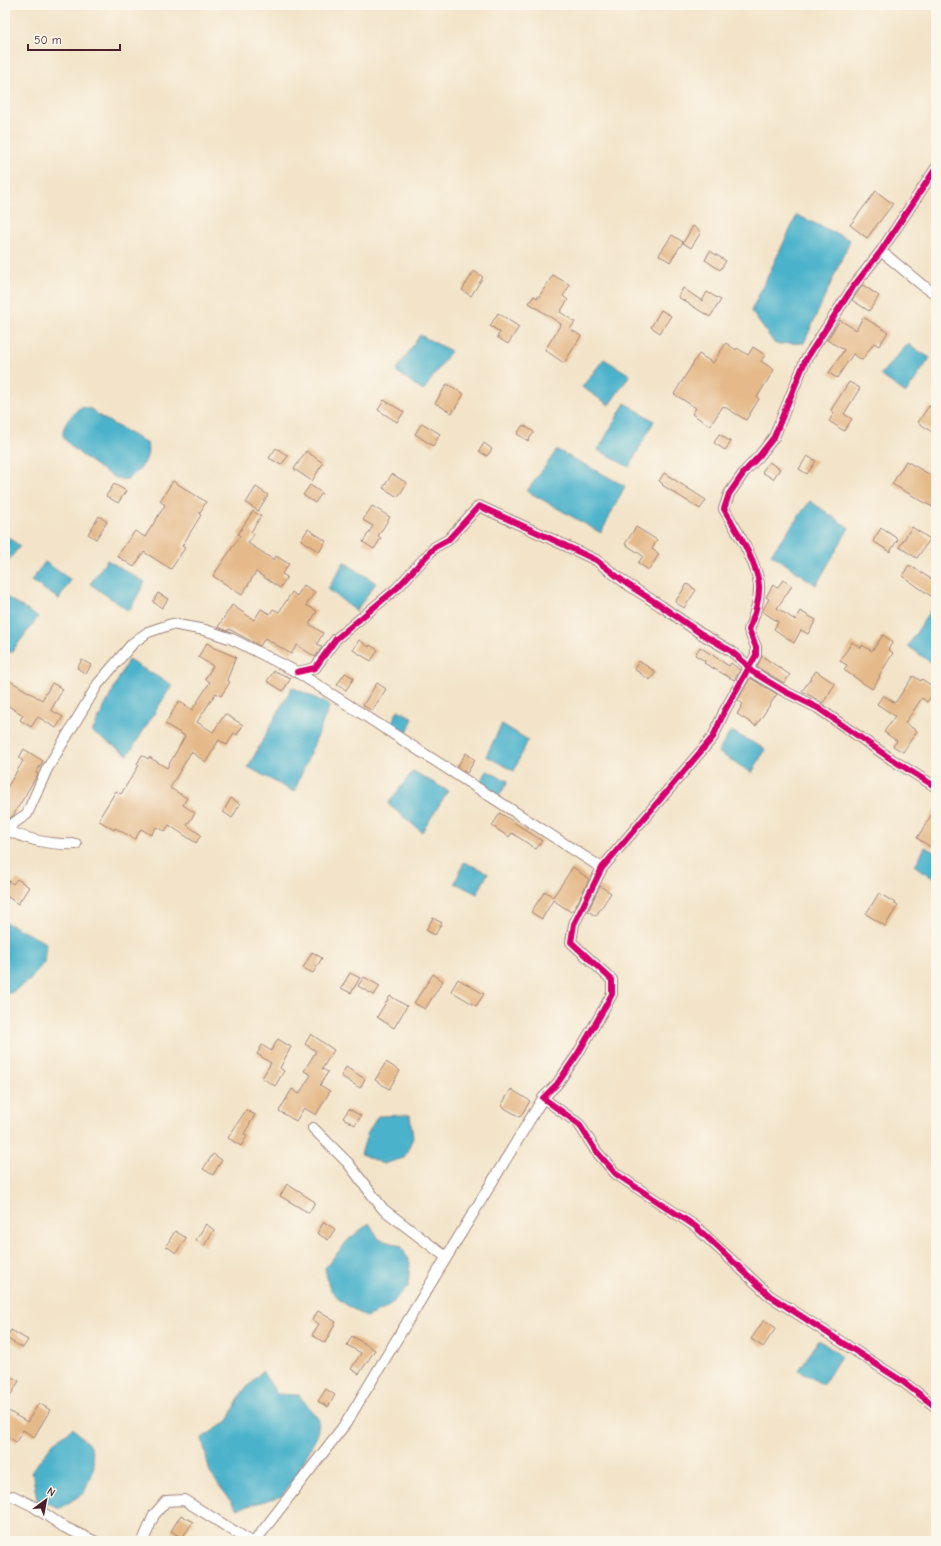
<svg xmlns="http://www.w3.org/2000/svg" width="941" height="1546" font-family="'Comic Neue',sans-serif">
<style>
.water{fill:#4cb2cb;stroke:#4b687b}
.building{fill:#e5b989}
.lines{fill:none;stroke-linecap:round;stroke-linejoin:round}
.minor-casing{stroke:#9e827a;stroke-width:12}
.minor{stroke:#fff;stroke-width:10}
.cycleway-casing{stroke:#fbf7ec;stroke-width:8}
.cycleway{stroke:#d6006c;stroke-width:6}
</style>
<rect width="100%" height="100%" fill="#fbf7ec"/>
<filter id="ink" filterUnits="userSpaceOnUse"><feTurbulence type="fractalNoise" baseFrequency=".025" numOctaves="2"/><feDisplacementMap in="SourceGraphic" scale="8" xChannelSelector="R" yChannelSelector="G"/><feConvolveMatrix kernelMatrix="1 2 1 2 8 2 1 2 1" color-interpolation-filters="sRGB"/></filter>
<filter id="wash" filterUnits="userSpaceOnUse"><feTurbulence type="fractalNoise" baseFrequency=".012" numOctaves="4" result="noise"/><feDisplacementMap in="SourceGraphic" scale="16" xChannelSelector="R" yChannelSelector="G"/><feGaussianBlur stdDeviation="0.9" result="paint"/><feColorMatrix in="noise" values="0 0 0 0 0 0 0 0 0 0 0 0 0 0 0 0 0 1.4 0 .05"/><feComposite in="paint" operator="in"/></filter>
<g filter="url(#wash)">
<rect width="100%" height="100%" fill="#f3e4c9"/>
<!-- water -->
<path class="water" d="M797,215L850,240L804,343L775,344L751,311Z
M420,335L451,351L423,391L396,371Z
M908,344L930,358L906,393L880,375Z
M604,359L630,375L609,405L582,387Z
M625,403L654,421L629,467L598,450Z
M81,407L91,409L101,417L147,443C151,462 139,470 126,480C123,479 119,479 116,478C105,473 70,448 64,438C59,429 73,412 81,407Z
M557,450L625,486L601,533L527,491Z
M810,501L849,528L816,585L771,554Z
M5,535L20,546L5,565Z
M107,560L145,582L129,611L90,584Z
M45,562L71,580L59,599L31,581Z
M344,562L376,583L356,611L328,589Z
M5,596L38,617L11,653L5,649Z
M935,603L936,604V666L908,646Z
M128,660L172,685L128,755L92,732Z
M292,687L330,705L294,792L248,767Z
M398,710L413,718L405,737L389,728Z
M502,724L528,740L514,771L486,756Z
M731,731L765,749L752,773L718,752Z
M413,771L448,791L422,832L388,804Z
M487,771L508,781L498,798L478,786Z
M925,847L936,853V880L915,866Z
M464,862L488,873L477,894L455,883Z
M5,922L46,943L44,962L30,980L11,993H5Z
M410,1115L413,1138L404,1158L383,1164L361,1154L368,1132L378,1116Z
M369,1223L379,1239L401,1246L410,1263L408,1287L387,1308L366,1317L342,1302L329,1288L325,1268L348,1240Z
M819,1340L841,1356L823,1385L799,1370Z
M262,1371L277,1394L299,1395L319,1420L317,1436L297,1474L282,1496L237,1509L210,1473L202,1438L228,1421L241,1394Z
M73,1428L91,1447L94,1466L84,1493L60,1508L37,1500L32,1471L53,1443Z"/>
<g id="blocks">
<!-- building -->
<path class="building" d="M876,191L893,204L867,238L850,225Z
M693,226L701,232L691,248L683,243Z
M672,235L683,242L670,262L659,255Z
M710,251L726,261L720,270L705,260Z
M474,271L483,277L471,296L462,290Z
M553,275L570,285L563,296L568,300L560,312L575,322L570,329L581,336L564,363L545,350L561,324L529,303L534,296L538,298Z
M863,285L879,296L869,311L852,300Z
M683,288L702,301L707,292L721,300L710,317L678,297Z
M661,310L671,316L660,333L651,327Z
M498,313L519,327L508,344L497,337L500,332L490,326Z
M863,317L888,332L879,346L874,343L862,360L853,354L837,378L829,373L844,350L827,340L840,320L856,330Z
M726,343L736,350L737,348L748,355L753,347L765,355L761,361L774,370L757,397L759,399L746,420L723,406L710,426L692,414L696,408L674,394L699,354L713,363Z
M849,382L860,388L844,414L852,419L844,431L829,421L834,413L831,410Z
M447,384L464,394L452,413L435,403Z
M384,400L404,412L397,422L378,410Z
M929,406L936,411V435L918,422Z
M422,423L440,434L433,446L415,434Z
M523,425L534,432L528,441L517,434Z
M719,434L731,442L725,450L714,443Z
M484,443L492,449L487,456L479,451Z
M276,448L288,456L281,465L269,458Z
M306,451L323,463L312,481L294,469Z
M807,456L816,461L807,474L799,469Z
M906,461L936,478V509L892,484Z
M769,462L780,469L773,479L762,472Z
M664,473L706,500L700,509L662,485L663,484L659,481Z
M392,474L407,483L398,497L383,488Z
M173,481L206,502L199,514L201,515L182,546L185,548L171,569L144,552L134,567L117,556L135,531L145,537L165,505L160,501Z
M114,484L126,491L118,503L106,496Z
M310,485L322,493L315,503L303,495Z
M256,487L268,495L258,511L246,503Z
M372,506L390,517L378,536L381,538L374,549L363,542L373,526L363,520Z
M253,511L261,516L251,532L254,534L248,543L274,560L276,556L289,564L282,574L287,577L280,588L256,572L242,595L213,576L240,536L238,534Z
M99,516L107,522L96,539L88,534Z
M636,527L657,540L652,549L659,554L649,570L638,563L643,556L625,544Z
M912,527L930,539L917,558L899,547Z
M881,528L898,539L890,552L873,541Z
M308,529L326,541L319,552L301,540Z
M909,565L936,582V588L931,596L902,576Z
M783,580L792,586L777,608L795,620L800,611L816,620L808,634L801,630L794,643L774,629L778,622L762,611L769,599L766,597L773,585L777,588Z
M687,584L696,590L684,608L675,602Z
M304,585L315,592L306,605L317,611L309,624L323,633L317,644L322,647L315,657L297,645L291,654L265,638L260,646L229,629L228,631L218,627L232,605L254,620L261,609L270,614L273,609L279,612L292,592L297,596Z
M158,593L168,599L162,608L153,602Z
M883,635L893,642L888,649L893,653L879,676L880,677L872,689L844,670L847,665L840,661L852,642L861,648L862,645L872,651Z
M359,640L369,647L370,645L378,650L371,661L353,650Z
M207,643L214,648L236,657L227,680L230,682L221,696L216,693L197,722L213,732L225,714L243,725L237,735L234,733L227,745L219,740L206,762L191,752L170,788L187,798L183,805L195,813L187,825L201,835L196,843L169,825L165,831L156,827L151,835L141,829L135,839L115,828L114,830L98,820L116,791L121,794L139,765L137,764L142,755L148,759L149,757L167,768L185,736L165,724L179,701L192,710L210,682L205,679L213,666L198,657Z
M700,647L729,666L731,663L740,670L734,680L704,663L705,661L695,655Z
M762,656L790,675L784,683L757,667Z
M82,660L91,665L86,674L77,668Z
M639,661L656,672L650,680L634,669Z
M274,671L291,678L283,691L267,681Z
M816,671L835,684L823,703L802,691Z
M345,673L354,678L346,690L337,685Z
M913,676L921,681L922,679L936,689L927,702L922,698L905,723L917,731L903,752L893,746L897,741L884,732L895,716L877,704L883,695L895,703Z
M5,678L42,700L52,683L63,689L51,710L63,717L56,728L38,717L31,727L20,720L23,715L5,704Z
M750,678L777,694L756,726L737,714L743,704L738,700Z
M377,683L386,689L372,711L363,705Z
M24,749L43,761L36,773L38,774L36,777L13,816L5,821V791L23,761L19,758Z
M466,753L475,760L467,773L457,767Z
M231,798L240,804L232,818L223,812Z
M936,807V842L932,848L917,838Z
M500,813L542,841L536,849L512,833L509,837L492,826Z
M573,867L589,879L577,904L571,912L553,900L542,919L531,912L545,891L553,897Z
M17,879L29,887L18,904L5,895V887L9,881L13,884Z
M600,886L611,893L596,916L588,911Z
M879,893L898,905L885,926L866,914Z
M433,918L442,923L435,935L426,930Z
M312,952L322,958L313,973L303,968Z
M350,973L360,978L351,993L341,988Z
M433,974L443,981L425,1009L414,1003Z
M364,977L380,986L374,995L358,986Z
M458,979L484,994L476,1006L451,991Z
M390,996L407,1006L394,1028L377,1017Z
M311,1034L334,1050L322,1069L328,1072L320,1085L330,1091L316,1115L304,1108L296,1121L279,1111L292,1089L299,1094L311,1075L304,1071L316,1051L305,1044Z
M278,1039L291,1047L280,1068L284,1071L275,1086L262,1078L271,1063L257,1054L262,1045L271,1051Z
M386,1062L400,1071L389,1089L375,1080Z
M346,1067L365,1079L360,1088L341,1076Z
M511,1089L530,1101L520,1117L501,1106Z
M349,1109L361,1116L355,1125L343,1118Z
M246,1110L255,1115L244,1134L247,1136L241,1146L228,1138Z
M213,1154L222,1160L213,1175L203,1169Z
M287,1184L315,1202L309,1213L280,1196Z
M324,1222L335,1229L328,1240L317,1233Z
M206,1224L214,1230L204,1246L196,1240Z
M175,1231L186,1238L176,1253L166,1246Z
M318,1311L336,1322L325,1343L312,1335L319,1324L312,1320Z
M764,1320L776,1328L763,1347L751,1339Z
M11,1330L28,1340L23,1348L6,1338Z
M352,1336L375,1350L359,1374L351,1369L361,1353L347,1345Z
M5,1373L19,1381L5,1405Z
M326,1389L335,1395L328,1407L318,1401Z
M39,1403L50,1410L34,1437L23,1430L16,1442L5,1435V1409L27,1422Z
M181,1515L193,1522L182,1538L171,1531Z"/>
</g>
</g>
<g filter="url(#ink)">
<use href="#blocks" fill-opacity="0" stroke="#9e827a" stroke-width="1"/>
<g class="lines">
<!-- minor casing -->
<g class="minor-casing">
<path id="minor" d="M936,168L881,251L853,287L805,361L774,437L760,455L745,471L729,494L724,509C735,528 757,562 759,585C760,600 754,616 749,630L756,647V655L724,712L713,737L602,868L574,924L571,942L612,980V994L601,1014L577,1055L557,1084L543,1098L579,1124L596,1151L616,1174L695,1226L770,1296L902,1381L936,1407
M881,251L922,285L936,294
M297,672L315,668L336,639L397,588L435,547L448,540L479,506L545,536L596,560L627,584L661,606L700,633L731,651L745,663L751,671L784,691L818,708L891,759L936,787
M5,829L27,814L47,769L98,684L133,643L148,632L172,624L205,630L232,639L297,672L602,868
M5,829C27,840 52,845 76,844
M313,1128L348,1163L383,1209L446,1257
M5,1498L13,1496L33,1506L64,1527L94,1541
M143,1541L154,1515L166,1501L184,1500L250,1541
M255,1541L346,1423L543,1098"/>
</g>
<!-- minor -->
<use href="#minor" class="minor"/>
<!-- cycleway casing -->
<g class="cycleway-casing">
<path id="cycleway" d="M936,168L881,251L853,287L805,361L774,437L760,455L745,471L729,494L724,509C735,528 757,562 759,585C760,600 754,616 749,630L756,647V655L724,712L713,737L602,868L574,924L571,942L612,980V994L601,1014L577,1055L557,1084L543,1098L579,1124L596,1151L616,1174L695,1226L770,1296L902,1381L936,1407
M297,672L315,668L336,639L397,588L435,547L448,540L479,506L545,536L596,560L627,584L661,606L700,633L731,651L745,663L751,671L784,691L818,708L891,759L936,787"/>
</g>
<!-- cycleway -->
<use href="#cycleway" class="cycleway"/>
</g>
</g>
<!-- margin -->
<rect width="941" height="1546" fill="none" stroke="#fbf7ec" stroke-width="20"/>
<!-- north arrow -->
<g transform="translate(46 1500) rotate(32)" stroke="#fbf7ec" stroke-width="3" paint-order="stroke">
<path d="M0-3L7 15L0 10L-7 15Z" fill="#4a1f2b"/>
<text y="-6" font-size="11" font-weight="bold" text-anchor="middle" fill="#4a1f2b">N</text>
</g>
<!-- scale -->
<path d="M28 44v6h92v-6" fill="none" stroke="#4a1f2b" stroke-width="2"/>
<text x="34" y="44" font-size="12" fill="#4a1f2b" stroke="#fbf7ec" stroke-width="3" paint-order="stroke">50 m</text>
</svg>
